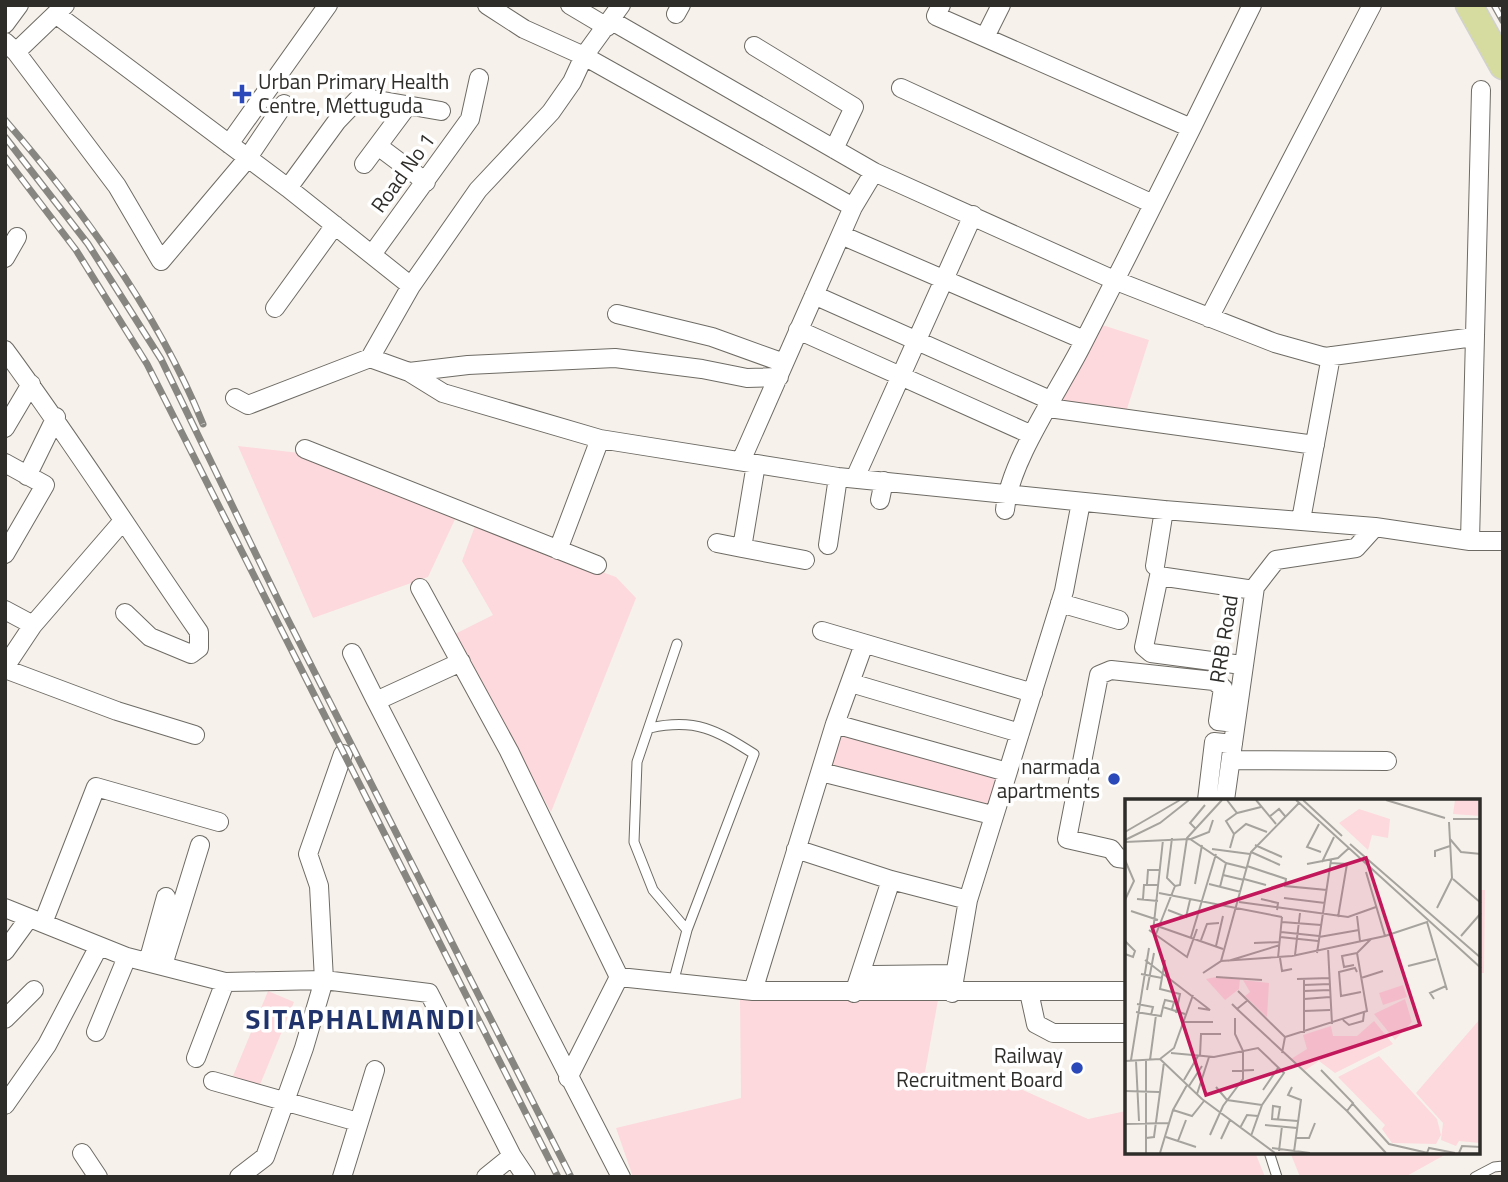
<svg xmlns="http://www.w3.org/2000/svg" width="1508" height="1182" font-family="'Titillium Web',sans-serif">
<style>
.green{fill:#fdd9dd}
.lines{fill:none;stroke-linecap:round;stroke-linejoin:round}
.service-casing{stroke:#6e6b65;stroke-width:11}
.minor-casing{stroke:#6e6b65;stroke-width:20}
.primary-casing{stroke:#d1d1d0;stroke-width:29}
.service{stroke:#fff;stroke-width:9}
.minor{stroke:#fff;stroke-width:18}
.primary{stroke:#d6dba0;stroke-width:26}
.rail-casing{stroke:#888681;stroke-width:7}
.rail{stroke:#fff;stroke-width:4.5;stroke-dasharray:13;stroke-linecap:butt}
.poi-dot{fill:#2b49b9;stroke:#fff;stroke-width:2.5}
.labels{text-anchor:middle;stroke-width:7;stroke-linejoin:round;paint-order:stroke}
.poi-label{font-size:21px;fill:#2e2d2a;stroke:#fff;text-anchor:end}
.street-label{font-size:21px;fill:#2e2d2a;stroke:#fff}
.district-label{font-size:28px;font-weight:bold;letter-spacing:2px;fill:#20336b;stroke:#fff}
.inset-road{fill:none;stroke:#a6a39e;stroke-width:2}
.view{fill:#c2185b;fill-opacity:0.15;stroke:#c2185b;stroke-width:3.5}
.inset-edge{fill:none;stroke:#2e2d2a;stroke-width:3.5}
</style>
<rect width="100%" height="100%" fill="#f6f2eb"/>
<!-- green -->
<path class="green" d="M1093,322L1149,340L1125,415L1049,408Z
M238,446L308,454L457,515L428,577L313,618Z
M475,526L616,577L636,598L551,812L455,634L493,615L462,561Z
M835,724L1007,772L992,815L821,772Z
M1478,890H1485L1484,973H1478Z
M268,991L294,1002L259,1087L233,1076Z
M740,1000H938L925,1072L1007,1083L1088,1119L1126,1111V1152H1255L1265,1177H633L616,1128L741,1098Z
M1290,1152H1450L1405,1177H1300Z"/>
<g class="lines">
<!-- service casing -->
<g class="service-casing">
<path id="service" d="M677,644L637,762L634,842L653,890L687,930
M650,728C696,718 716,730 754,754L687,930L673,983
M1269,1152L1277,1177
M1475,1177L1494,1167L1503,1166"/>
</g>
<!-- minor casing -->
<g class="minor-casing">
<path id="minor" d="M487,5L524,29L584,56L853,207
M570,5L607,27
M941,5L936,16L1191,128
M676,14L681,5
M57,15L288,188L411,286
M612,21L874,172L1114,280L1275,343L1325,357L1474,337
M5,24L19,5
M985,37L1001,5
M5,42L16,52L117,186L161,261L247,159L284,104
M754,46L854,107L834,149
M16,52L65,5
M901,88L1153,204
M229,144L328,5
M378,146L426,182
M364,164L408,105
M288,188L337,121L360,97L441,111
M841,235L1084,340
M373,253L470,119L479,78
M5,258L17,237
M814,295L1052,401
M275,308L335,225
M617,314L712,337L784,363
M1209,318L1372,5
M798,330L1032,435
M5,350C73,442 134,538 199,632V648L191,654L150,637L125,613
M370,358L409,372L443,393L600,439L838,477L1164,510L1375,527L1470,541H1503
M409,372L468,365L615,358L702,369L747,378L779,377
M235,398L248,405L370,358L411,286L478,190L551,112L572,82L584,56L621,5
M1049,408L1315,445
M5,428L31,384
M305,449L597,565
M741,461L853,207L874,172
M5,463L45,485L5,554
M756,464L742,548L805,560
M27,476L56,417
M855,478L973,215
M880,500L884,481
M1005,510C1009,462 1058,392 1081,347C1139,234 1196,120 1252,5
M1301,520L1331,356
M1470,541L1481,90
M717,543L742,548
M828,545L838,477
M558,550L600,439
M1155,566L1164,510
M420,588L509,751L619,977
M1060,603L1119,620
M5,610L33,625
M822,631L1033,693
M352,653L376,701L461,662
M1242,665L1151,653L1144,647L1159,576L1254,590
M5,667L33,625L122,522
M5,669L117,711L195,735
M851,683L1020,733
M376,701L621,1177
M835,724L1007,772
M1231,760L1387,761
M821,772L992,815
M1207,800L1214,742L1233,744
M1225,800L1255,587L1276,560L1356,548L1375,527
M796,849L891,880L968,900
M1126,859L1118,858L1111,849L1067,839L1099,675L1111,670L1214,681L1223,688L1218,721L1235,723
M5,908L127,957L225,982L324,980L429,993L512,1156L526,1177
M43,923L96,787L219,822
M5,951L29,918
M148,962L166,897
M163,965L200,845
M873,975L955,974
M753,991L835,724L864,644
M1029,992L1036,1024L1053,1033H1126
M854,993L891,880
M952,993L968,900L1064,591L1081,502
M5,1019L34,990
M96,1032L127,957
M196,1058L225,982
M568,1078L619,977L753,991H1126
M213,1081L358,1122
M5,1105L47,1045L99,946
M82,1153L98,1177
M239,1177L265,1157L304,1048L324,980L319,886L308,854L343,754
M342,1177L375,1070
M486,1177L512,1156"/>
</g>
<!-- primary casing -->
<g class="primary-casing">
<path id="primary" d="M1469,5L1503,66"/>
</g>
<!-- service -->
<use href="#service" class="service"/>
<!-- minor -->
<use href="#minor" class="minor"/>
<!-- primary -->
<use href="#primary" class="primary"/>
<!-- rail casing -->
<g class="rail-casing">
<path id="rail" d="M1494,5L1503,21
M5,120C83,210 158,313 203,424
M5,137L88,244L161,359L284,612L571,1177
M5,157L76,250L147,364L558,1177"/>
</g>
<!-- rail -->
<use href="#rail" class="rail"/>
</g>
<!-- markers -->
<g class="poi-dot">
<path d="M238.5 83.5h7v7h7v7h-7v7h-7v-7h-7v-7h7z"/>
<circle cx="1114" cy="779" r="7"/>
<circle cx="1077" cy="1068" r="7"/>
</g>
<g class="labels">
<!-- poi labels -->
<g class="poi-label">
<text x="258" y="89" text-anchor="start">Urban Primary Health<tspan x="258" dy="24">Centre, Mettuguda</tspan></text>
<text x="1100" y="774">narmada<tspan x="1100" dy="24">apartments</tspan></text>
<text x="1063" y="1063">Railway<tspan x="1063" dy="24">Recruitment Board</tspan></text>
</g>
<!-- street labels -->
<g class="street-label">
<text transform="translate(403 173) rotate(-54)" y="7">Road No 1</text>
<text transform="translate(1224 639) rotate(-81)" y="7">RRB Road</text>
</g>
<!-- district labels -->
<g class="district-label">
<text x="361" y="1029">SITAPHALMANDI</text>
</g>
</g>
<!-- overview -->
<g transform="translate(1125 799)">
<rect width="355" height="355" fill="#f6f2eb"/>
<path d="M330,1H355V17L328,15ZM234,10L265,20L263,39L247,36L243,51L214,24ZM91,178L115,180L114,190L100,201L81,180ZM118,181L144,184L142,218L120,197L125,193ZM278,186L282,198L258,206L254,194ZM280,200L287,223L270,241L249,215ZM355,220V344L334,342L331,347L316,341L318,324L291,294ZM249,222L268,245L210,274L194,262L179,272L166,260L182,250L178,236L206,227L208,237H232ZM254,257L312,320L316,336L311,345L267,344L257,330L260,326L213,278Z" fill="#fdd9dd"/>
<path class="inset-road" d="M102,1L112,14L136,8M131,1L151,25M171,1L356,169M178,1L217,37M261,1L320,19M144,18L154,10L160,17M328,20H356M194,25L182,48L196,53M70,29L65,24L80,6M0,33L55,1M109,35L101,22L112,14M66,40L84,33L88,21M325,40L336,53L356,55M0,41L35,24L64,1M0,43L65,40L101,64L121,69M225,45L356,159M130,46L157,58M105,49L109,35L121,25L142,33M87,50L125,55M126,53L155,66M310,58V52L325,47M0,61L9,82L0,101M197,63L209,38M205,64L222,65L213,118M182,65L213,59L224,49M122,67L161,80L160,87L202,91M241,73L260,137M98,76L119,81M119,80L141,86M328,80L356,104M22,85L23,71H35M70,85L77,46M84,85L116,93M50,87L55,86L62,39L97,1M95,88L101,64M34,94L157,118M159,99L200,104M12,100L33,102M18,100L19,86H34M136,100L153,104L152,111M114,103L223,118L251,108M312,109L327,79L324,23M43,111L61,118L65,101M6,112L33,121M232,117L235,142M157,123L196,126M35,128L98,150M24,131L62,158L72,130M28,133L38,41M156,133L194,137M31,135L50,87L42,79L47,39M336,137L356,114M66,138L91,55M155,138L193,142M194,138L234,131M76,141L82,125L94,124M0,142L10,152L8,158L0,155M129,144L155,143M91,147L98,117M203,149L207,225M192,154L206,61M170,156L175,114M153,159L157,118M155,159L157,172L167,170M20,161L85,211L73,209M40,161L35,190L55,195L51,214M96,162L167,157L260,137L302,123L322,191M103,162L155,146M229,166L219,168L217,157L232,154M283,167L311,160M232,173L230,169L214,173L216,197L236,193M78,174L96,162L126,53L174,4M16,175L37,179M91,178L137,181M236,179L258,172M172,180L205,179M179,180V234M179,186L205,185M22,191L29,154M113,192L160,238M179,192L205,191M179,200L205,198M309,200L305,194L321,187M12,205L28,208L26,216M107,205L112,210L123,201M38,208L40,201L49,203L47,210M112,210L222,312L261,354M179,212L205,211M11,213L36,217L38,208L60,215M218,221L224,226L238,222L239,214M58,223H88M46,254L89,258L133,249L159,274L137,306L126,337M157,254L160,238L242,212L232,154L246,140M75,257L76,235H96M35,260L49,249L68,196M6,261L24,149M25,261L31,216M0,262L35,260L77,300L150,354M11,262L14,322M21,262V354M196,271L228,304L222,312M107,272L129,271M59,281L73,257M64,287L77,267M91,288L102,301L137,306M167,288L163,296L176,301L169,353M138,291L153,269M0,292L34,293M72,295L84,258M228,305L264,345L303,354M48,311L67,317L79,302M153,320L155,308L148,307L147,320L173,322M0,325L44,324M140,326L172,329M115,329L122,316L133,317M85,336L98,307L118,280V252L110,235V219M41,338L71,348M21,339L29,338L39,263M171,339H184L190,324M96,340L105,321M53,342L61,321M147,349L185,354M154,352L157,327M35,354L48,311L62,286M302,354L304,349L330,354M334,354L337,347L356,348"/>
<path class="view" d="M241,59L295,226L81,296L27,128Z"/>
<rect width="355" height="355" class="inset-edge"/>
</g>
<!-- border -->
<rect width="1508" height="1182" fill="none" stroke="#2e2d2a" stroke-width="14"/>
</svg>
